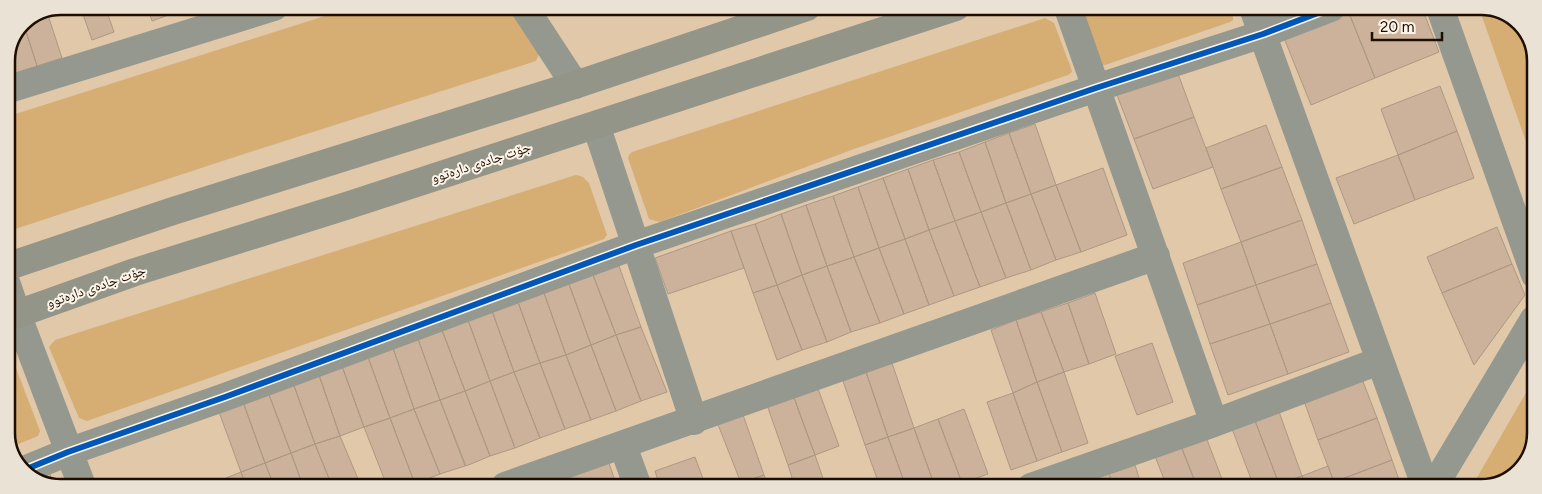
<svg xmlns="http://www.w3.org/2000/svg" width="1542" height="494" font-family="Figtree,'Noto Naskh Arabic',sans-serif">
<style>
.forest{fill:#d6ad72}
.building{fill:#ccb29a;stroke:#ad9883}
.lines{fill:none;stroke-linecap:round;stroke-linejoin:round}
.minor{stroke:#95988e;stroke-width:28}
.secondary{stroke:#949589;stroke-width:28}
.cycleway-casing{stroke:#fcf4e8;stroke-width:9}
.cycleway{stroke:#0057b8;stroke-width:6}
.labels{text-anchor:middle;stroke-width:4;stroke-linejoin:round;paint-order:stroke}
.street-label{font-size:14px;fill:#1d0e00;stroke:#fcf4e8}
.rim{fill:none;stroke:#1d0e00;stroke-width:2.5}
</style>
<rect width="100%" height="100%" fill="#e0c8a8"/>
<!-- forest -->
<path class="forest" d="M353,7H512L540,52L536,61L250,152L6,232V117Z
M1094,8H1231L1233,15V20L1230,22L1102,66L1083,15L1087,10Z
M1479,8H1495L1522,25L1536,58L1535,167Z
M1045,18L1054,23L1071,68L1072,72L1068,75L854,149L660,222L649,219L628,158L629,155L632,152Z
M576,175L583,177L589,183L607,235L604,239L87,421L79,418L49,347L55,340Z
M6,354L11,355L40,431L38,436L11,447L6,436Z
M1534,379V447L1514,476L1481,488H1471Z"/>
<!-- building -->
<path class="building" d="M80,6H105L114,32L92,40Z
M147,6H175L177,12L152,21Z
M175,6H196L177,12Z
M1362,8H1422L1439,52L1375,78L1349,13Z
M47,12L62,58L37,66L23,22Z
M1349,13L1375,78L1311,105L1284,38Z
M23,22L37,66L12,74L7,60Z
M7,60L12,74L6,75V61Z
M1177,71L1194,117L1134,139L1117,95Z
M1440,86L1457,131L1398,155L1381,109Z
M1194,117L1213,167L1153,189L1134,139Z
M1035,124L1056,185L1031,194L1009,133Z
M1266,125L1282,167L1221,189L1206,148Z
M1457,131L1474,178L1415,200L1398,155Z
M1009,133L1031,194L1006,203L985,142Z
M985,142L1006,203L981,212L959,152Z
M959,152L981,212L955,221L933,160Z
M1398,155L1415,200L1354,224L1336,178Z
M933,160L955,221L929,230L908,169Z
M1282,167L1302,220L1241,242L1221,189Z
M1103,168L1127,235L1081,252L1056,185Z
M908,169L929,230L905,239L883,178Z
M883,178L905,239L879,248L858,187Z
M1056,185L1081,252L1056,260L1031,194Z
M858,187L879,248L854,257L833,196Z
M1031,194L1056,260L1031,270L1006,203Z
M833,196L854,257L827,266L806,205Z
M1006,203L1031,270L1006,278L981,212Z
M806,205L827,266L802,275L781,214Z
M981,212L1006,278L980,287L955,221Z
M781,214L802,275L777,285L755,224Z
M1302,220L1317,264L1256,285L1241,242Z
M955,221L980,287L954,296L929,230Z
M755,224L777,285L753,293L731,231Z
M1497,227L1512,264L1442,293L1427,257Z
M929,230L954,296L929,305L905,239Z
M731,231L744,268L668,294L655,258Z
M905,239L929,305L904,314L879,248Z
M1241,242L1256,285L1197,305L1183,263Z
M879,248L904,314L880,323L854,257Z
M854,257L880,323L851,332L827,266Z
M1317,264L1331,303L1270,324L1256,285Z
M1512,264L1525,295L1474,365L1442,293Z
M619,266L641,327L616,335L593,275Z
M827,266L851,332L827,342L802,275Z
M593,275L616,335L591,345L569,284Z
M802,275L827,342L802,350L777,285Z
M569,284L591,345L566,355L544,293Z
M777,285L802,350L777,360L753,293Z
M1256,285L1270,324L1210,344L1197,305Z
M544,293L566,355L540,363L518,302Z
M1095,293L1116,354L1089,364L1068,303Z
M518,302L540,363L514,372L492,311Z
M1068,303L1089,364L1064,372L1041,312Z
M1331,303L1349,352L1288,374L1270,324Z
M492,311L514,372L490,381L468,320Z
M1041,312L1064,372L1037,382L1016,320Z
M468,320L490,381L465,391L442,330Z
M1016,320L1037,382L1013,393L991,330Z
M1270,324L1288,374L1228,395L1210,344Z
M641,327L667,392L641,401L616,335Z
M442,330L465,391L440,400L418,339Z
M616,335L641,401L616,411L591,345Z
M418,339L440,400L414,409L393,348Z
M1152,343L1173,402L1137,415L1115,356Z
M591,345L616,411L591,420L566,355Z
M393,348L414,409L390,418L368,357Z
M566,355L591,420L565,429L540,363Z
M368,357L390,418L364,427L342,366Z
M540,363L565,429L540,438L514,372Z
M892,363L914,428L888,437L866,372Z
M342,366L364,427L340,436L319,375Z
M514,372L540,438L515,448L490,381Z
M866,372L888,437L865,445L843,381Z
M1064,372L1088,443L1062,452L1037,382Z
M319,375L340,436L315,444L293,383Z
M1362,379L1377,418L1318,440L1304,401Z
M490,381L515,448L490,456L465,391Z
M1037,382L1062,452L1037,461L1013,393Z
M293,383L315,444L291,453L268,392Z
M817,386L839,446L815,455L793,395Z
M465,391L490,456L466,466L440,400Z
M268,392L291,453L265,463L243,402Z
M1013,393L1037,461L1011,470L987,402Z
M793,395L815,455L788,465L767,405Z
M440,400L465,466L440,474L414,409Z
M243,402L265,463L241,472L219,412Z
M414,409L440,474L415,484L390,418Z
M964,409L988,474L962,483L938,419Z
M1278,409L1302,476L1279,484L1254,418Z
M742,412L764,475L741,483L717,422Z
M390,418L415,484L409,486H387L364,427Z
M1254,418L1279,484L1271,487H1254L1231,426Z
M1377,418L1392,460L1334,482L1318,440Z
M938,419L962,483L952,487H935L914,428Z
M914,428L935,487H906L888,437Z
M340,436L361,486H332L315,444Z
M888,437L906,487H880L865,445Z
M1206,437L1225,487H1197L1181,446Z
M315,444L332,486H303L291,453Z
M1181,446L1197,487H1167L1155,456Z
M291,453L303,486H274L265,463Z
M815,455L826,487H795L788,465Z
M695,457L706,487H660L655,471Z
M608,460L617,487L563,486L560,476Z
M1392,460L1402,488H1336L1334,482Z
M265,463L274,486H246L241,472Z
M1135,465L1142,487H1114L1109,474Z
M1328,466L1336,488H1307L1302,476Z
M49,472L55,486H47L35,478Z
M241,472L246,486H218L216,482Z
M1109,474L1114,487H1086L1085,482Z
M764,475L769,487H742L741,483Z
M560,476L563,486H537Z
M1302,476L1307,488L1280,487L1279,484Z"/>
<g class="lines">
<!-- minor -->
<path class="minor" d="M524,7L575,85
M1068,8L1214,423
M1253,8L1426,488
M1440,8L1535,275
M6,90L274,7
M596,125L694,421
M17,314L82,486
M623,446L638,487
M24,470L68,452L225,397L636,245L1096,88L1263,34L1331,8
M505,486L1156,256
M1031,487L1214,423L1379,361
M1433,488L1534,319"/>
<!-- secondary -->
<path class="secondary" d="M6,267L173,211L575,85L807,7
M6,282L17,314
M6,318L135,272L346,206L956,7"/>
<!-- cycleway casing -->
<g class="cycleway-casing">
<path id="cycleway" d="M24,470L68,452L225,397L636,245L1096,88L1263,34L1331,8"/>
</g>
<!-- cycleway -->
<use href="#cycleway" class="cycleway"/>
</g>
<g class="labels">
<!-- street labels -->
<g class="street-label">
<text transform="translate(481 162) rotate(-18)" y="5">جۆت جادەی دارەتوو</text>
<text transform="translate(96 286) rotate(-19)" y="5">جۆت جادەی دارەتوو</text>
</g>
</g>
<!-- crop -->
<path d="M0 0H1542V494H0ZM61 15H1481A46 46 0 0 1 1527 61V433A46 46 0 0 1 1481 479H61A46 46 0 0 1 15 433V61A46 46 0 0 1 61 15Z" fill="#eae2d5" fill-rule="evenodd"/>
<path class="rim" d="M61 15H1481A46 46 0 0 1 1527 61V433A46 46 0 0 1 1481 479H61A46 46 0 0 1 15 433V61A46 46 0 0 1 61 15Z"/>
<!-- scale -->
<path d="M1372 32v8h70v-8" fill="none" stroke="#1d0e00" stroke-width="2.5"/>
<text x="1380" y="32" font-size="15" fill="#1d0e00" stroke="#fcf4e8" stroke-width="4" paint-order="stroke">20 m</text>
</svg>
